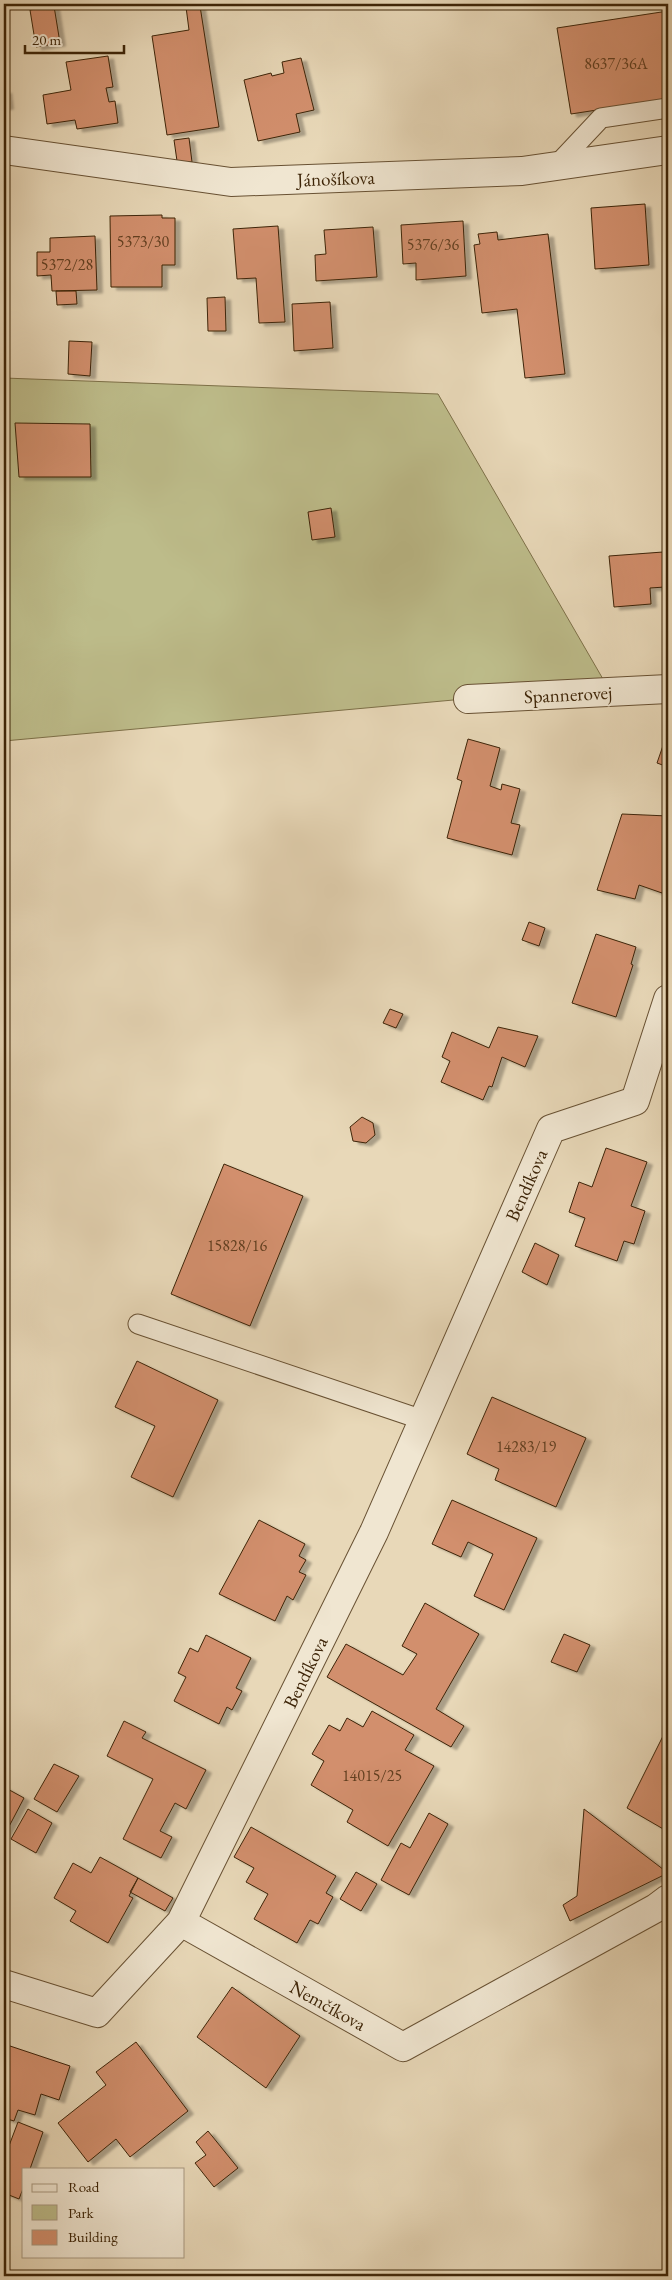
<svg xmlns="http://www.w3.org/2000/svg" width="672" height="2280" font-family="'EB Garamond',serif">
<style>
.green{fill:#bdbc8a;stroke:#7d7048}
.building{fill:#d28f6d;stroke:#3d2407;filter:url(#shadow)}
.lines{fill:none;stroke-linecap:round;stroke-linejoin:round}
.service-casing{stroke:#685133;stroke-width:21}
.minor-casing{stroke:#685133;stroke-width:30}
.service{stroke:#f0e6d1;stroke-width:19}
.minor{stroke:#f0e6d1;stroke-width:28}
.labels{text-anchor:middle;stroke-width:4;stroke-linejoin:round;paint-order:stroke}
.number-label{font-size:16px;fill:#623f20}
.street-label{font-size:19px;fill:#3d2407;stroke:#f0e6d1}
</style>
<defs>
<filter id="shadow"><feDropShadow dx="5.5" dy="3" stdDeviation="1" flood-color="#0004"/></filter>
</defs>
<rect width="100%" height="100%" fill="#e8d8b8"/>
<filter id="stains"><feTurbulence type="fractalNoise" baseFrequency=".004" numOctaves="4"/><feColorMatrix values="0 0 0 0 .2 0 0 0 0 .09 0 0 0 0 .02 0 0 0 .5 -.17"/></filter>
<radialGradient id="worn" r=".72"><stop offset=".6" stop-color="#630" stop-opacity="0"/><stop offset="1" stop-color="#630" stop-opacity=".3"/></radialGradient>
<!-- green -->
<path class="green" d="M4,378L438,394L607,686L4,741Z"/>
<!-- building -->
<path class="building" d="M54,6L60,43L36,47L30,10Z
M200,6L219,127L167,135L152,36L189,30L186,7Z
M668,11V99L571,114L557,28Z
M108,56L113,87L106,88L109,102L115,101L118,123L77,129L75,120L47,124L43,95L71,90L66,62Z
M301,58L314,110L296,114L300,132L258,141L244,80L271,73L272,76L284,73L282,62Z
M6,90L8,106L4,107V91Z
M189,138L192,162L177,161L174,140Z
M645,204L649,265L595,269L591,208Z
M162,215V218H175V265H162V287H111L110,216Z
M463,221L466,276L416,280V263L403,264L401,225Z
M278,226L285,322L259,323L256,278L237,279L233,229Z
M373,227L377,277L316,281L315,255L326,254L324,230Z
M497,232L498,240L548,234L565,374L525,378L517,309L482,313L474,245L480,244L478,234Z
M95,236L97,290L52,291L51,275L37,276V252H50V238Z
M56,291H76L77,304L57,305Z
M225,297L226,331H208L207,298Z
M330,302L333,348L294,351L292,304Z
M69,341L92,342L90,376L68,374Z
M15,423L90,424L91,477H19Z
M331,508L335,537L312,540L308,512Z
M663,552L665,587L650,588L651,604L614,607L609,556Z
M668,731V767L657,763Z
M468,739L500,748L490,786L501,790L502,784L520,789L511,823L520,825L512,855L447,838L462,781L457,779Z
M622,814L668,816V874L662,893L639,885L635,899L597,890Z
M529,922L545,928L539,946L522,940Z
M596,934L636,947L631,964L633,965L616,1017L572,1003Z
M390,1009L403,1014L396,1028L383,1023Z
M498,1027L538,1036L525,1067L502,1057L492,1087L489,1086L483,1100L441,1082L450,1061L442,1057L452,1032L489,1048Z
M362,1117L373,1123L375,1135L366,1143L353,1141L350,1127Z
M606,1148L647,1162L631,1206L645,1211L634,1244L624,1241L617,1261L575,1246L585,1218L569,1212L579,1182L592,1187Z
M224,1164L303,1196L250,1326L171,1294Z
M535,1243L559,1255L547,1285L522,1272Z
M137,1361L218,1400L173,1497L131,1477L155,1426L115,1407Z
M492,1397L586,1438L556,1507L495,1480L499,1469L467,1454Z
M452,1500L537,1538L504,1610L474,1596L493,1554L468,1542L461,1557L432,1544Z
M259,1520L305,1544L299,1556L306,1560L299,1572L306,1575L293,1600L287,1596L275,1621L219,1594Z
M425,1603L479,1634L436,1709L464,1726L451,1747L327,1677L346,1644L403,1675L417,1654L402,1646Z
M564,1634L590,1645L577,1672L551,1662Z
M206,1635L251,1658L236,1688L242,1691L232,1710L227,1707L219,1724L174,1701L186,1677L178,1673L190,1648L198,1652Z
M372,1711L414,1735L405,1750L434,1766L388,1846L347,1822L353,1810L311,1785L324,1761L312,1754L329,1725L340,1731L347,1718L363,1727Z
M124,1721L146,1732L142,1738L206,1770L186,1809L175,1803L160,1831L172,1837L161,1858L123,1839L153,1779L107,1756Z
M663,1736L668,1739V1825L665,1830L627,1808Z
M54,1764L79,1776L57,1812L34,1799Z
M4,1787L24,1798L4,1836Z
M28,1809L52,1823L36,1853L11,1839Z
M584,1809L668,1873L570,1921L563,1905L577,1896Z
M429,1813L448,1824L409,1895L381,1880L401,1843L410,1848Z
M251,1827L336,1876L326,1893L333,1897L318,1924L310,1920L297,1943L254,1919L268,1894L246,1882L254,1868L234,1857Z
M100,1857L138,1878L129,1896L133,1898L108,1943L70,1921L76,1911L54,1898L73,1863L91,1873Z
M356,1872L377,1884L361,1911L340,1899Z
M138,1878L173,1898L165,1911L130,1892Z
M232,1987L300,2036L266,2088L197,2037Z
M136,2042L188,2111L130,2157L116,2139L88,2162L58,2123L106,2085L96,2072Z
M4,2044L70,2066L59,2100L41,2094L35,2115L18,2110L14,2121L4,2118Z
M18,2122L43,2132L30,2169H24V2186L19,2199L4,2193V2159Z
M208,2131L238,2168L214,2187L195,2163L206,2155L196,2142Z"/>
<g class="lines">
<!-- service casing -->
<g class="service-casing">
<path id="service" d="M555,167L601,118L668,108
M138,1324L423,1420"/>
</g>
<!-- minor casing -->
<g class="minor-casing">
<path id="minor" d="M4,150L231,182L522,171L668,150
M468,699L668,689
M181,1922L374,1532L551,1129L635,1101L668,999
M4,1984L97,2013L181,1922L403,2047L656,1908L668,1899"/>
</g>
<!-- service -->
<use href="#service" class="service"/>
<!-- minor -->
<use href="#minor" class="minor"/>
</g>
<g class="labels">
<!-- number labels -->
<g class="number-label">
<text x="616" y="69">8637/36A</text>
<text x="143" y="247">5373/30</text>
<text x="433" y="250">5376/36</text>
<text x="67" y="270">5372/28</text>
<text x="237" y="1251">15828/16</text>
<text x="526" y="1452">14283/19</text>
<text x="372" y="1781">14015/25</text>
</g>
<!-- street labels -->
<g class="street-label">
<text transform="translate(336 178) rotate(-2)" y="7">Jánošíkova</text>
<text transform="translate(568 694) rotate(-3)" y="7">Spannerovej</text>
<text transform="translate(526 1185) rotate(-66)" y="7">Bendíkova</text>
<text transform="translate(305 1672) rotate(-64)" y="7">Bendíkova</text>
<text transform="translate(328 2005) rotate(29)" y="7">Nemčíkova</text>
</g>
</g>
<!-- margin -->
<rect width="672" height="2280" fill="none" stroke="#e8d8b8" stroke-width="20"/>
<rect x="5" y="5" width="662" height="2270" fill="none" stroke="#3d2407" stroke-width="2.5"/>
<rect x="10" y="10" width="652" height="2260" fill="none" stroke="#3d2407"/>
<!-- legend -->
<rect x="22" y="2168" width="162" height="90" fill="#f0e6d1" stroke="#a89880"/>
<rect x="32" y="2184" width="25" height="8" fill="#f0e6d1" stroke="#a89880"/>
<text x="68" y="2192" font-size="15" fill="#3d2407">Road</text>
<rect x="32" y="2205" width="25" height="15" fill="#bdbc8a" stroke="#a89880"/>
<text x="68" y="2218" font-size="15" fill="#3d2407">Park</text>
<rect x="32" y="2230" width="25" height="15" fill="#d28f6d" stroke="#a89880"/>
<text x="68" y="2242" font-size="15" fill="#3d2407">Building</text>
<!-- scale -->
<path d="M25 45v8h99v-8" fill="none" stroke="#3d2407" stroke-width="2.5"/>
<text x="32" y="45" font-size="15" fill="#3d2407" stroke="#f0e6d1" stroke-width="4" paint-order="stroke">20 m</text>
<rect width="100%" height="100%" filter="url(#stains)"/>
<rect width="100%" height="100%" fill="url(#worn)"/>
</svg>
